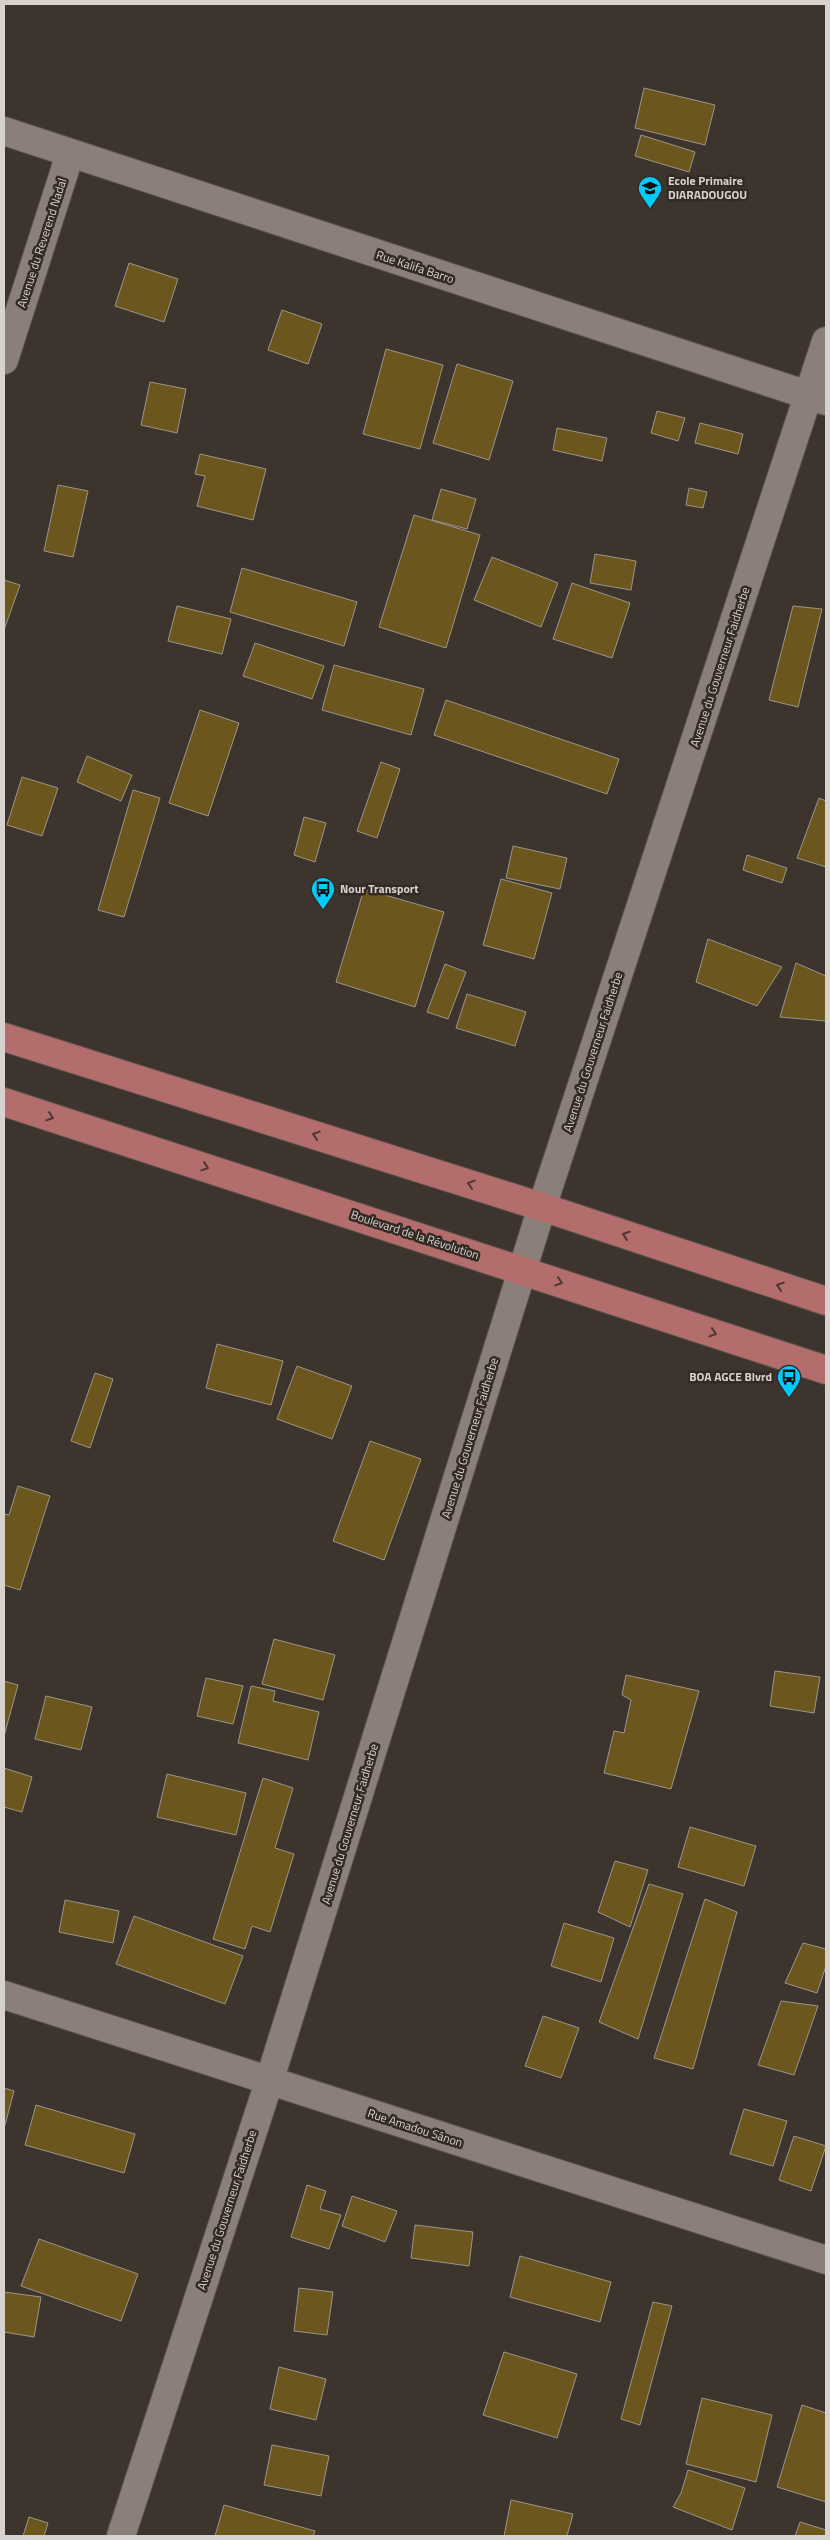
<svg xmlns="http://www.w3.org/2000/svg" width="830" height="2540" font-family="'Titillium Web',sans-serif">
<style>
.building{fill:#6b561e;stroke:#9b968a}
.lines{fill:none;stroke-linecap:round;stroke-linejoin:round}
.minor-casing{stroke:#5a524d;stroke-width:30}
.major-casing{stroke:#5a524d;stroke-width:30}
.minor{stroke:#8b8079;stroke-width:28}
.major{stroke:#b26d6c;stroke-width:28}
.oneway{stroke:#4c3732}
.labels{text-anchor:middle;stroke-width:5;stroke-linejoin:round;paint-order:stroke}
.poi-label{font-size:12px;font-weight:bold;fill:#d8d2ce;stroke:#332a24;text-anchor:start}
.street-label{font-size:12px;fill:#d8d2ce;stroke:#332a24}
</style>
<rect width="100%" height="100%" fill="#3e342e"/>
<!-- building -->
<path class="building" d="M644,88L715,105L705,145L635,128Z
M641,135L695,152L689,172L635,156Z
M129,263L178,279L164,322L115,306Z
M282,310L322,324L308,364L268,350Z
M386,349L443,365L420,449L363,434Z
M457,364L513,381L489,460L433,443Z
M150,382L186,389L177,433L141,425Z
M657,411L685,418L678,441L651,433Z
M700,423L743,434L738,454L695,443Z
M557,428L607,438L602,461L553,450Z
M200,454L266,469L253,520L197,506L205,476L195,474Z
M58,485L88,491L73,557L44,551Z
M689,488L707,492L703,508L686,505Z
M441,489L476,499L467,529L432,520Z
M414,515L480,535L446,648L379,627Z
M595,554L636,561L631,590L590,583Z
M492,557L558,583L541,627L474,600Z
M242,568L357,602L344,646L230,612Z
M4,580L20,585L4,630Z
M572,583L630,603L612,658L553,639Z
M177,606L231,619L222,654L168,641Z
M793,606L822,609L798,707L769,700Z
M255,643L324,666L312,699L243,676Z
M334,665L424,689L411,735L322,710Z
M446,700L619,759L607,794L434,735Z
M200,710L239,723L208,816L169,803Z
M87,756L132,775L121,801L77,782Z
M381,762L400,769L377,838L357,831Z
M22,777L58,788L42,836L7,825Z
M133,790L160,798L124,917L98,910Z
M819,798L826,801V867L797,858Z
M304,817L326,823L315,862L294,855Z
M513,846L567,858L560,889L506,878Z
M747,855L787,868L782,883L743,870Z
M501,879L552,893L534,959L483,945Z
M364,889L444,912L415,1007L336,982Z
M708,939L782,967L757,1006L696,982Z
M796,963L826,976V1021L780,1017Z
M445,964L466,972L448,1019L427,1012Z
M467,994L526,1012L515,1046L456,1028Z
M217,1344L283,1361L271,1405L206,1388Z
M297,1366L352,1386L332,1439L277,1419Z
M95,1373L113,1379L90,1448L71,1441Z
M370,1441L421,1459L384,1560L333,1541Z
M18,1486L50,1496L20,1590L4,1585V1514L9,1515Z
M274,1639L335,1655L323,1700L262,1684Z
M775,1671L820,1677L814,1713L770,1706Z
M626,1675L699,1691L671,1789L604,1773L614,1731L624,1733L631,1700L622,1695Z
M206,1678L243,1686L233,1724L197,1716Z
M4,1681L18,1685L4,1736Z
M251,1686L275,1691L273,1701L319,1712L308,1760L238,1743Z
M46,1696L92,1707L81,1750L35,1739Z
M4,1768L32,1777L22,1812L4,1807Z
M167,1774L246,1793L236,1835L157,1817Z
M263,1778L293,1788L275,1848L294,1854L270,1932L252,1926L245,1949L213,1939Z
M690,1827L756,1846L744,1886L678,1867Z
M615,1861L648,1870L630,1927L598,1912Z
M649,1884L683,1894L638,2039L599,2022Z
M705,1899L737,1912L693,2069L654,2058Z
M65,1900L119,1911L113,1943L59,1932Z
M134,1916L243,1956L225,2004L116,1964Z
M564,1923L614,1938L601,1982L551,1966Z
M803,1943L826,1949V1966L817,1993L785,1983Z
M781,2001L818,2006L794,2075L758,2065Z
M543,2016L579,2028L561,2078L525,2066Z
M4,2088L14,2091L5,2125H4Z
M36,2105L135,2134L124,2173L25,2145Z
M744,2109L787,2121L773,2166L730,2154Z
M794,2136L826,2146L811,2191L779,2180Z
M307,2185L326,2191L320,2209L341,2215L329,2249L291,2237Z
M352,2196L397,2211L385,2242L342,2226Z
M415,2225L473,2232L469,2266L411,2258Z
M39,2239L138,2274L121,2321L21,2286Z
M520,2256L611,2282L600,2322L510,2297Z
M299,2288L333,2292L327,2335L294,2331Z
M4,2292L41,2297L34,2337L4,2332Z
M653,2302L672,2306L640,2425L621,2419Z
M504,2352L577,2374L557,2438L483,2415Z
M279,2367L326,2379L316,2420L270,2409Z
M702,2398L772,2415L756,2482L686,2464Z
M802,2405L826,2413V2502L777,2487Z
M272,2445L329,2456L321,2496L264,2485Z
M688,2470L745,2488L732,2530L673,2507L681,2493Z
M511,2500L573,2514L567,2536H504Z
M224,2505L315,2531L313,2536H215Z
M29,2517L48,2523L44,2536H23Z
M800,2522L826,2530V2536H795Z"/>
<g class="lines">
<!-- minor casing -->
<g class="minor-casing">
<path id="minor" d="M4,131L826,401
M4,360L70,154
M4,1995L826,2260
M121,2536L269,2082L542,1207L826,341"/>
</g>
<!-- major casing -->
<g class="major-casing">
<path id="major" d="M4,1037L542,1207L826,1301
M4,1102L826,1370"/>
</g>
<!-- minor -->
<use href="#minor" class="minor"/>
<!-- major -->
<use href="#major" class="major"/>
</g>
<!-- one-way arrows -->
<defs><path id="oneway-chevron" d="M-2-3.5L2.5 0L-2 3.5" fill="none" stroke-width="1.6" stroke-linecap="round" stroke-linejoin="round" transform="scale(1.25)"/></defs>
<g class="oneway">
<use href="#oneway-chevron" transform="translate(50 1117) rotate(18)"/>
<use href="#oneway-chevron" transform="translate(316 1135) rotate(-162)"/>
<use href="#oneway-chevron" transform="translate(205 1167) rotate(18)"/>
<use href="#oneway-chevron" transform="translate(471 1184) rotate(-162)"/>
<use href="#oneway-chevron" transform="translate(626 1235) rotate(-161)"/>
<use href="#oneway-chevron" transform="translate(559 1282) rotate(18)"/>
<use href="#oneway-chevron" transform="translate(780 1286) rotate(-162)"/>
<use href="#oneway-chevron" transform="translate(713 1333) rotate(18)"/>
</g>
<!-- icons -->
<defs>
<g id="school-pin" transform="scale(1.25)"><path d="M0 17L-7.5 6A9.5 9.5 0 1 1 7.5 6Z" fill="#00cbf9" stroke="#332a24"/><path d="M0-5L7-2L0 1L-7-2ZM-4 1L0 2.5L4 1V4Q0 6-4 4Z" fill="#111"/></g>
<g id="bus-pin" transform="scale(1.25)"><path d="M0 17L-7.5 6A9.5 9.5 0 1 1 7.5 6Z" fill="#00cbf9" stroke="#332a24"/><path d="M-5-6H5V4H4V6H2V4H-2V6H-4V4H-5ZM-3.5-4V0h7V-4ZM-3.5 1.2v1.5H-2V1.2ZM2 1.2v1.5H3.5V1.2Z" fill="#111"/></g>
</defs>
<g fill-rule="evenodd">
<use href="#school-pin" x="650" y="188"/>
<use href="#bus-pin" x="323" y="889"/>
<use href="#bus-pin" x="789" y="1377"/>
</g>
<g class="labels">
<!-- poi labels -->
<g class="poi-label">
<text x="668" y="185">Ecole Primaire<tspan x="668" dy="14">DIARADOUGOU</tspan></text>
<text x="340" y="893">Nour Transport</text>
<text x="772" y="1381" text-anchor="end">BOA AGCE Blvrd</text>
</g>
<!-- street labels -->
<g class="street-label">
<text transform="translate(42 243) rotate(-72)" y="4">Avenue du Reverend Nadal</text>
<text transform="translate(415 267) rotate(18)" y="4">Rue Kalifa Barro</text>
<text transform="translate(720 667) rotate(-72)" y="4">Avenue du Gouverneur Faidherbe</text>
<text transform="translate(593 1052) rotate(-72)" y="4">Avenue du Gouverneur Faidherbe</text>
<text transform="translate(415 1235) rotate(18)" y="4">Boulevard de la Révolution</text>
<text transform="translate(470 1438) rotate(-73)" y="4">Avenue du Gouverneur Faidherbe</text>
<text transform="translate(350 1824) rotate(-73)" y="4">Avenue du Gouverneur Faidherbe</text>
<text transform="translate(415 2128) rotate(18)" y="4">Rue Amadou Sânon</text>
<text transform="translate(227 2210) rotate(-72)" y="4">Avenue du Gouverneur Faidherbe</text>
</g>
</g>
<!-- border -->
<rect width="830" height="2540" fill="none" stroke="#d8d2ce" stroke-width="10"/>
</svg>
